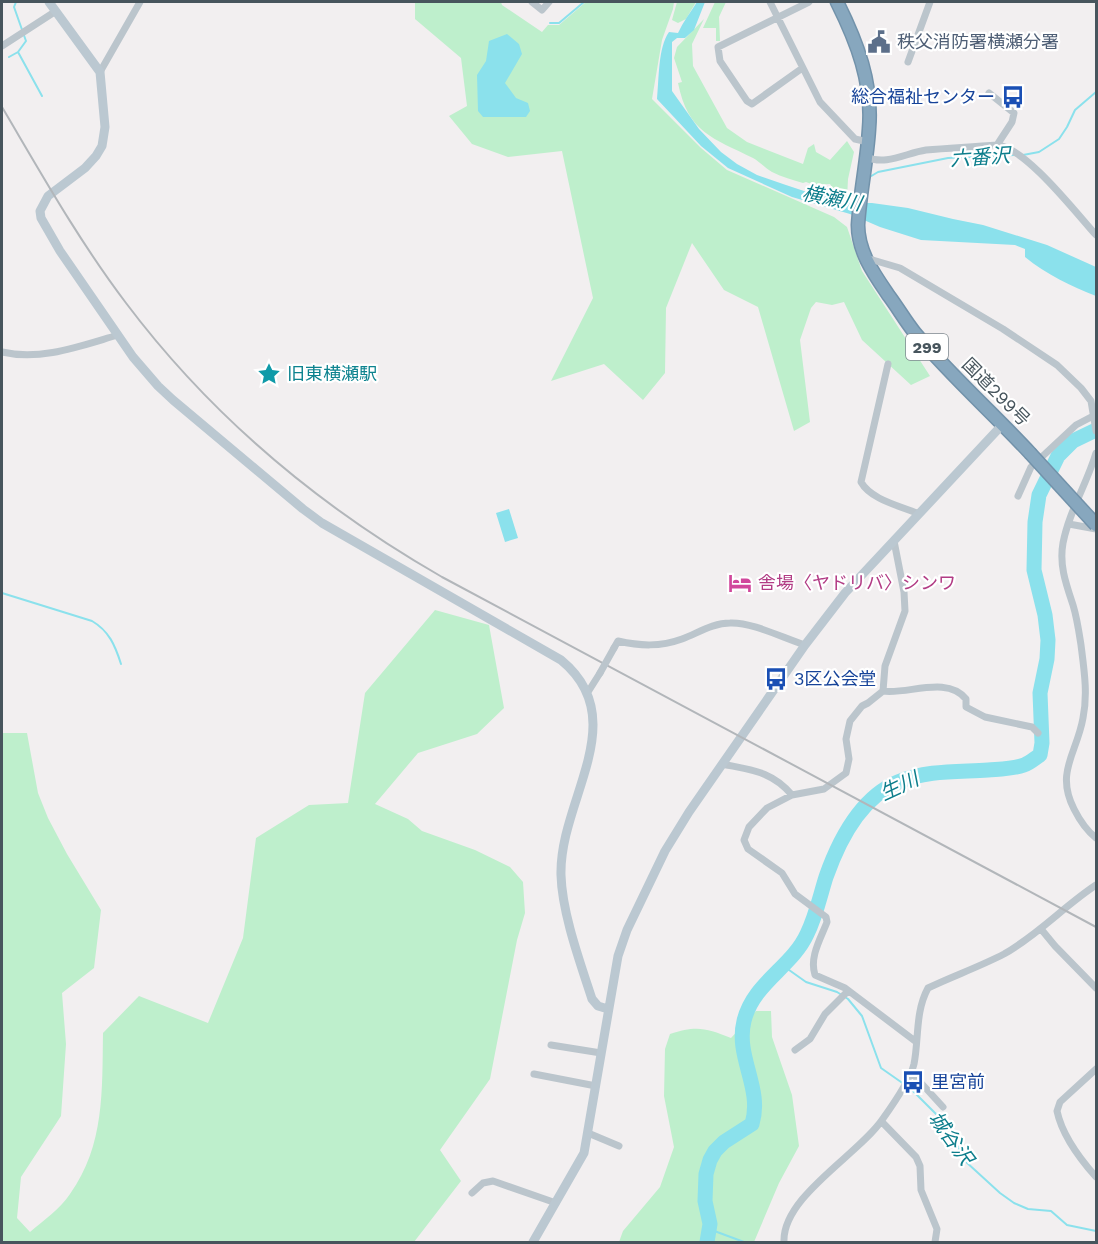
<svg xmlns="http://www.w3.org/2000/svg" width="1098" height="1244" font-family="'Work Sans','Noto Sans JP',sans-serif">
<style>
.green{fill:#beefcc}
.water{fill:#8be1ec}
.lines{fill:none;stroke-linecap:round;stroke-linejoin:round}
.stream{stroke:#8be1ec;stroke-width:2}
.river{stroke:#8be1ec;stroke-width:15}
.highway-casing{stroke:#7292aa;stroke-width:15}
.street{stroke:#bbc5cc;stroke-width:7}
.secondary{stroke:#bbc8d1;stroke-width:9}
.highway{stroke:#87a7be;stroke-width:12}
.rail{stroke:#b2b6ba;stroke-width:2}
.highway-bridge-casing{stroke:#7292aa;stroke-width:15;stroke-linecap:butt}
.street-bridge{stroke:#bbc5cc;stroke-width:7}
.highway-bridge{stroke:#87a7be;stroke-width:12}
.labels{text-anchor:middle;stroke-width:4.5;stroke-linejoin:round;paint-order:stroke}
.shield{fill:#fff;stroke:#7e888e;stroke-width:1.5}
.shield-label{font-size:16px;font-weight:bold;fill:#47555d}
.service-label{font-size:18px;fill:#4e5e75;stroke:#fff;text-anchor:start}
.transit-label{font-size:18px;fill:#164399;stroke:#fff;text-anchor:start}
.culture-label{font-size:18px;fill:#0d838f;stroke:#fff;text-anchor:start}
.street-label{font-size:18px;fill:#47555d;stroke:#fff}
.hotel-label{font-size:18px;fill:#b23c85;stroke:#fff;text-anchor:start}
.water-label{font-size:20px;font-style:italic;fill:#0d7e8c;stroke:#fff}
</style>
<rect width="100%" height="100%" fill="#f2eff0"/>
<!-- green -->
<path class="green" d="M415,2H501L502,5L542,32L548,25H559L586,2H674L673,9L662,40L652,99L701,148L727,170L834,217L847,227L862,271L930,376L911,385L862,340L844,302L832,305L816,302L811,308L800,340L810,422L794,431L758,307L724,290L692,243L666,308L665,373L643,400L604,364L551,381L593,298L562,151L508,157L472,144L449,116L467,106L461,58L415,19Z
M677,2H696L686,19L678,23L672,20Z
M715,2H726L719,17L720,41H716V28H703Z
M704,19L692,44L693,66L727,128L747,142L803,164L808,148L814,144L816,152L830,160L847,141L854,152L848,179L847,199L837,195L830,184L814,185L806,182L803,183C793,180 782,177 772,172C765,168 760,162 753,158C713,138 688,133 678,83L682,82L674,58L677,47Z
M435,610L489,625L504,708L477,734L418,753L375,804L408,819L422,831L475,850L510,867L523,882L525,913L517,940L490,1079L440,1150L461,1181L414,1242H2V733H27L38,793L48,818L67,854L101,910L94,968L62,993L66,1044L61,1116L21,1177L17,1218L30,1232C43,1221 60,1209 70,1194C105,1145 102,1090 103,1033L139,996L208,1023L243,938L256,838L309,805L348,803L365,693Z
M756,1011H771L772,1037L792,1095L799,1146L779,1183L754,1242H619L623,1231L660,1187L674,1147L664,1096L665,1049L670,1034C696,1025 707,1028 731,1038Z"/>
<!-- water -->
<path class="water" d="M697,2H705L694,30L685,38H677L672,42V91L699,129L721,152L737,164L757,175L783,184L810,193L832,196L851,203H872L908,208L953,219L983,225L1047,245L1096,267V296C1071,286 1047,275 1025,257V249L1015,245L921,240L880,227L850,214L792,197L728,168L701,146L657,99C659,80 658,47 669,32L678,33C683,22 690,13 697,2Z
M507,34L519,44L522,54L505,83L516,98L528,103L530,111L526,117H483L478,111L477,75L486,61L489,41Z
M509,509L518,538L505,542L496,513Z"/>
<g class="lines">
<!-- stream -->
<path class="stream" d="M16,2L14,7L26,41L18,52L42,96
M550,23H559L584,2
M9,57L18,52
M1023,155L1039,152L1059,139L1067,127L1075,110L1096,92
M868,178L878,172L948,158L1014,155
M2,593L92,621C109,631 115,645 121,664
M782,965L806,982L837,992L848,999L862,1016L881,1068L911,1089L948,1126L965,1161L1000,1193L1014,1203L1028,1209L1051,1211L1067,1225L1096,1231
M709,1229L744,1242"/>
<!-- river -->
<path class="river" d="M707,1242L710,1224L705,1201L706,1174L710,1160L715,1151L724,1142L752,1124C763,1088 735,1057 744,1021C753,983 792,967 807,934C816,916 820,896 826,877C839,840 860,798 898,782C927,770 958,772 988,770C1000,769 1013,769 1024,765C1030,763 1035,758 1040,755L1042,743L1040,693L1047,659L1048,640L1045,615L1034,570L1035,522L1039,495L1058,456L1073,441L1096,430"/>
<!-- highway casing -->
<g class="highway-casing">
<path id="highway" d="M837,2C857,42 873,83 869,129C867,161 860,193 858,225C858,252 874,274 889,296C898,308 906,322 915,333C951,376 993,413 1030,453"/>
</g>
<!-- street -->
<path class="street" d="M532,2L542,10L549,2
M770,2L820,102L855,139L868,142
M2,46L56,11
M908,62L930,2
M801,69L752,104L747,101L720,61L718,47L809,2
M100,72L140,2
M989,93L1014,113L1012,122L997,145
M866,157C886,166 906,153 926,150C950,148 973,147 997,145C1025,147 1076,213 1096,235
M866,258L900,268L1003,329L1057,365L1081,388L1091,401L1096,431
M2,352C41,361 80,346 118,335
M888,364L861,482C871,500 901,506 919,514
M1096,453C1087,484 1069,511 1063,543C1059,565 1066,584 1073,605C1077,618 1079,632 1081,645C1084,669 1088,694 1083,718C1077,753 1055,772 1074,809C1080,821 1086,830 1096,838
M1018,496L1031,467L1076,425L1095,415
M1069,524L1096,529
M894,541L904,592L905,611L885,666L883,691L868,703L862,706L850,721L846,739L849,759L846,773L824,789L792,795L767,808L749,827L744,840L748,849L782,873L795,894L826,917L827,922C821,938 809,957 815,975L845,988L915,1041
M614,648L618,641C640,646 660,647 682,639C698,633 713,623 730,623C752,622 783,638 805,645
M883,691C907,695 947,675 966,699V707L985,717L1032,727L1038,733
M588,692L600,673
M722,764C751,770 772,771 792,795
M1041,929L1055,946L1096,988
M551,1045L601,1053
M795,1050L810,1039L825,1014L848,991
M1096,1069L1060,1102L1057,1111C1062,1135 1080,1159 1096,1177
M911,1072L943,1107
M534,1074L596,1086
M882,1122L916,1157L920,1166L921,1190L937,1229L935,1242
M588,1133L619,1146
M472,1193L483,1183L493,1181L556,1203
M784,1242C782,1197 858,1155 882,1120C892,1106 910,1081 914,1064C919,1039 915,1012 928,988C953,976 979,967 1004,954C1038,935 1064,906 1096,885"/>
<!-- secondary -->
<path class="secondary" d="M49,2L100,72L105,127L102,146L96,156L85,168L48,196L40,211L41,218L60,251L133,357L158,386L173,400L303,509L322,523L561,660C634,720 559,800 561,875C562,913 580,962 592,999L598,1006L608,1009
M533,1242L584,1153L618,956L627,930L665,851L689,812L805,645L845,593L1003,424"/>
<!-- highway -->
<use href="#highway" class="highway"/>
<!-- rail -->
<path class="rail" d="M2,107C41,173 79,241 126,303C211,416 320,507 442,577L1096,927"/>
<!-- highway-bridge casing -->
<g class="highway-bridge-casing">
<path id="highway-bridge" d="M1030,453L1096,525"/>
</g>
<!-- street-bridge -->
<path class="street-bridge" d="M600,673L614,648"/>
<!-- highway-bridge -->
<use href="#highway-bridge" class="highway-bridge"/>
</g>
<!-- icons -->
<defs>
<g id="civic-bare" transform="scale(1.8)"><path d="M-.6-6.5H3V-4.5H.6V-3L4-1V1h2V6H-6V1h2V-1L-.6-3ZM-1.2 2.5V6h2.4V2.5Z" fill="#5c6f8a" stroke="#fff" stroke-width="2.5" paint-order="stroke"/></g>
<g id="bus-bare" transform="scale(1.8)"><path d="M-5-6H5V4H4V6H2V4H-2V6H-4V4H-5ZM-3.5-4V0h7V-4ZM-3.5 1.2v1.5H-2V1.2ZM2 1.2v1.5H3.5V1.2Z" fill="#1a4fb4" stroke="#fff" stroke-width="2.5" paint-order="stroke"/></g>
<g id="sight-bare" transform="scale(1.8)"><path d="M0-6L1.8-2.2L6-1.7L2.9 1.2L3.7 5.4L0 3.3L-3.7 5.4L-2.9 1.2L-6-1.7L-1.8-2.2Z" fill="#0f9aa8" stroke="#fff" stroke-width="2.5" paint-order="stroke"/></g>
<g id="hotel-bare" transform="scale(1.8)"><path d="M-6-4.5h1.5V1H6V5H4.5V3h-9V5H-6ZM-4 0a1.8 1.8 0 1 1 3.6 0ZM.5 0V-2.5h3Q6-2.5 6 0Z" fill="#d1479c" stroke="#fff" stroke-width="2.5" paint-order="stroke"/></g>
</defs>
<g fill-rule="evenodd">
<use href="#civic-bare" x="879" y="42"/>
<use href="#bus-bare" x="1013" y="97"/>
<use href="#sight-bare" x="269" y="374"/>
<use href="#hotel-bare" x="740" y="583"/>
<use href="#bus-bare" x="776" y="679"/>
<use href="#bus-bare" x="913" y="1082"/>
</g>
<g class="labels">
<!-- shield labels -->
<rect class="shield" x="906" y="334" width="42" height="26" rx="4.5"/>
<g class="shield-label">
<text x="927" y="353">299</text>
</g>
<!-- service labels -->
<g class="service-label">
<text x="897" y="48">秩父消防署横瀬分署</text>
</g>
<!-- transit labels -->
<g class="transit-label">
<text x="995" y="103" text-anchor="end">総合福祉センター</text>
<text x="794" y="685">3区公会堂</text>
<text x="931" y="1088">里宮前</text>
</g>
<!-- culture labels -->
<g class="culture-label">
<text x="287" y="380">旧東横瀬駅</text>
</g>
<!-- street labels -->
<g class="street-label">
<text transform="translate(996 392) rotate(45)" y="6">国道299号</text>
</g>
<!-- hotel labels -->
<g class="hotel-label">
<text x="758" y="589">舎場〈ヤドリバ〉シンワ</text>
</g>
<!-- water labels -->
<g class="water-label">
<text transform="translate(980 157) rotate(-4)" y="7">六番沢</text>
<text transform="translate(832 198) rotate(11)" y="7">横瀬川</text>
<text transform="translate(899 786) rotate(-25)" y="7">生川</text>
<text transform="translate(951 1138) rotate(54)" y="7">城谷沢</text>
</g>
</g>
<!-- border -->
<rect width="1098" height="1244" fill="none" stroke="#47555d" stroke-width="6"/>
</svg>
